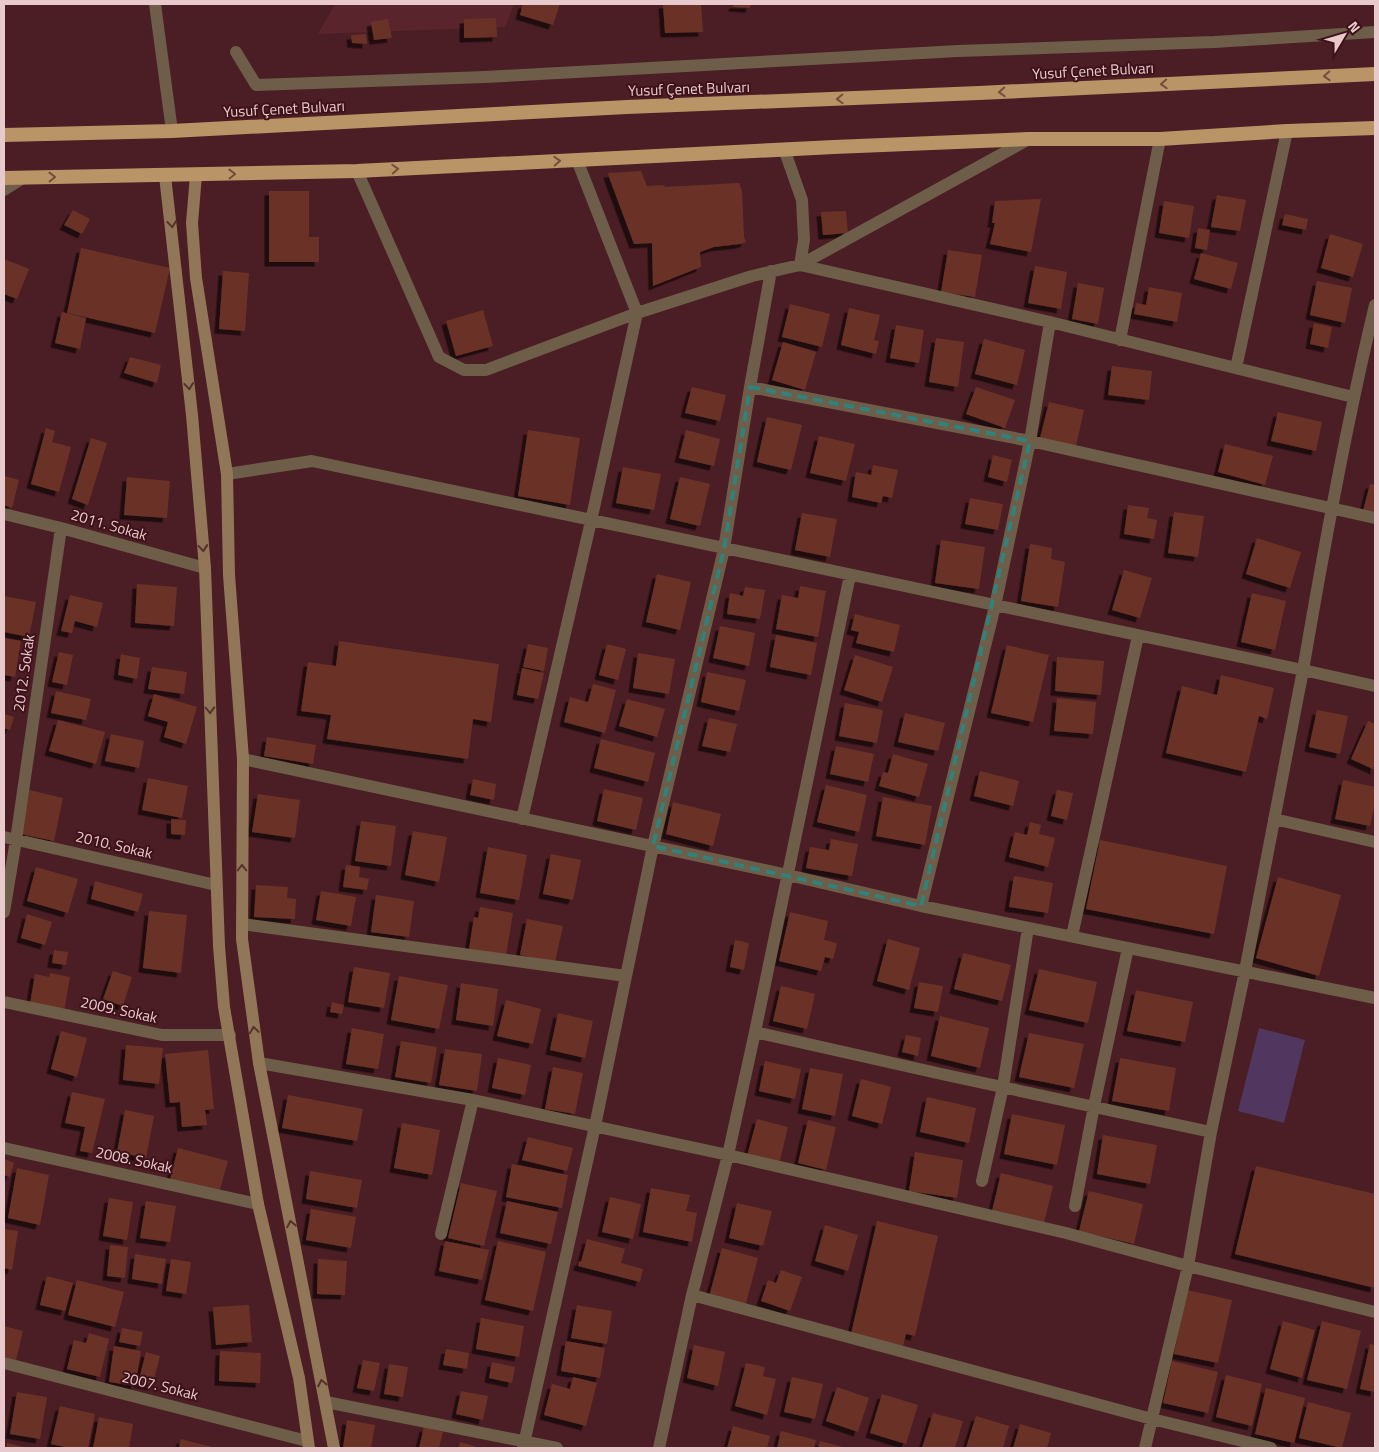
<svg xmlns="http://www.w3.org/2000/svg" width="1379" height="1452" font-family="'Titillium Web',sans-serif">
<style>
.built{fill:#5a242c}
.green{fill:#513760}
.building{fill:#6a3227;filter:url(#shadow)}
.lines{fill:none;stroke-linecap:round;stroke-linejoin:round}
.minor{stroke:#6d5d49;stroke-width:12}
.secondary{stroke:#917757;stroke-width:12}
.trunk{stroke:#b89466;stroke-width:14}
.oneway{stroke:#754c3c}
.oneway2{stroke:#58302c}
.marked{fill:none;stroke:#30837c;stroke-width:4;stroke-dasharray:10 6;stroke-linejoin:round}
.labels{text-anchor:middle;stroke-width:4;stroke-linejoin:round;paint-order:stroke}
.street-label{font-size:15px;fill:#e9cacc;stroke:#3f121a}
</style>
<defs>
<filter id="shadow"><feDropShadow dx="-4.5" dy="4.5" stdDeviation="0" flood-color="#0009"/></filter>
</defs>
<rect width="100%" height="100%" fill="#4b1d24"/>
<!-- built -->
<path class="built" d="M335,4H514L505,27L318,34Z"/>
<!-- green -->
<path class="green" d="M1259,1028L1305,1040L1284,1123L1238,1111Z"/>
<!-- building -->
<path class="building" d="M523,4H560L553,25L520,15Z
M663,4H701L703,32L665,33Z
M734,4H751L750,8L733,7Z
M496,18L497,37L464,38V19Z
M388,19L392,38L374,40L371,22Z
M366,34L367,44L352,43L351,35Z
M641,171L647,186L666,185L663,187L739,183L742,191L744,237L746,242L740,244L714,247L700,252L701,267L653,286L652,243L634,244L609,177L608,173Z
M269,191H309V237H319V262H269Z
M1217,195L1246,200L1240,231L1211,227Z
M1041,199L1031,252L990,244L995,223H992L995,201Z
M1164,201L1194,206L1189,238L1159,233Z
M73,210L90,219L82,234L64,225Z
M846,211L848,233L823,235L821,212Z
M1285,214L1308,219L1306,230L1282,225Z
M1198,228L1210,230L1207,250L1195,248Z
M1330,234L1363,244L1353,277L1321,268Z
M81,248L170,268L155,333L67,313Z
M948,250L982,255L975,297L941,292Z
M1201,253L1238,263L1231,289L1194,279Z
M4,259L29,269L17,299L4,294Z
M1035,266L1067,272L1061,309L1028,303Z
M223,271L249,273L245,331L219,329Z
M1317,281L1352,288L1345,323L1310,315Z
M1078,283L1104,288L1098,324L1072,319Z
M1149,287L1182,293L1177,322L1134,314L1136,303L1146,305Z
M790,304L830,314L822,347L782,337Z
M849,308L880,315L874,340L879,341L876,354L841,345Z
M483,310L493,346L456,356L446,321Z
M62,312L86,318L80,349L55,343Z
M1314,323L1332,327L1328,348L1310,344Z
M896,325L924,330L919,363L890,358Z
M936,338L964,342L958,387L929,382Z
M984,339L1025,350L1017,385L975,374Z
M783,342L816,352L805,390L772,380Z
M130,357L161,365L157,383L124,373Z
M1112,366L1152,371L1149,400L1108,395Z
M692,387L726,395L720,421L685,413Z
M976,387L1015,400L1005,428L966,414Z
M1049,402L1084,410L1076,446L1040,438Z
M1278,412L1322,422L1316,451L1271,441Z
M767,417L802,425L791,470L757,462Z
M46,428L55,431L52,442L71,447L59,492L31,484Z
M528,430L580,438L570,505L518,496Z
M686,430L720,439L714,466L679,458Z
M819,436L855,444L846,481L810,473Z
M91,438L107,443L88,505L72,499Z
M1225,444L1273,456L1265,485L1218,472Z
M993,455L1012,460L1007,482L988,477Z
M873,465L898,470L892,498L883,496L881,503L852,497L856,472L871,475Z
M623,467L661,474L654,510L616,503Z
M4,476L19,480L12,508L4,505Z
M127,477L170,481L167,518L124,515Z
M680,477L710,484L700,526L670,519Z
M1370,484L1375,485V514L1363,511Z
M970,498L1003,504L998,530L965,524Z
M1128,505L1149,508L1147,518L1157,520L1154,539L1124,534Z
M1174,512L1204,516L1198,557L1168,553Z
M802,513L837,519L830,557L795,550Z
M1257,538L1301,552L1290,588L1246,574Z
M941,540L985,547L979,589L935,583Z
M1030,544L1052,548L1051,559L1065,562L1058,607L1021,601Z
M1124,570L1152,578L1140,618L1112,610Z
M657,574L691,582L680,630L646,622Z
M137,584L177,587L174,626L135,623Z
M800,586L826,591L818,637L776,629L782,595L798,598Z
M745,587L765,590L760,619L727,614L730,593L743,596Z
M1252,593L1286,601L1275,650L1241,642Z
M70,595L103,603L97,627L75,621L72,633L61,631Z
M4,596L36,602L29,637L4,632Z
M855,614L900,625L894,652L856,643L859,632L851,630Z
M720,626L755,633L749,666L713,658Z
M776,635L817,643L811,675L770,667Z
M4,638L21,641L15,677L4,675Z
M339,641L499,664L491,722L473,719L468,759L327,739L331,715L301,711L308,662L336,666Z
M528,644L548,648L544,671L523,667Z
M607,644L626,649L618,680L599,675Z
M1007,645L1049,655L1033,722L991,713Z
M59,652L73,655L67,685L52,682Z
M638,653L675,659L669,694L633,688Z
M121,654L140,658L137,679L118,675Z
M855,655L893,667L882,702L844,690Z
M1057,657L1104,661L1101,695L1055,691Z
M152,667L187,672L184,694L148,689Z
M522,668L544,673L538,699L517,695Z
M707,672L746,680L739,711L701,702Z
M1221,675L1274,688L1267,719L1259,716L1246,772L1166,753L1182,686L1217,695Z
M593,684L616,690L605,733L564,722L570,697L588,702Z
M56,691L91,699L86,720L51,713Z
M154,694L197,707L186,744L164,737L168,722L148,716Z
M1057,698L1096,702L1093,734L1054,731Z
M627,699L665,709L657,737L619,726Z
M845,703L883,710L877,743L839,736Z
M1317,710L1348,716L1340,754L1309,747Z
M905,713L945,723L938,751L898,742Z
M4,714L14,717L10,730L4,728Z
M709,718L737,724L730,752L702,746Z
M58,720L105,732L96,764L49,751Z
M1368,721L1375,724V770L1351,759Z
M111,734L144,741L139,768L105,761Z
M267,737L316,745L313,764L264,756Z
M601,739L655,753L648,782L594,768Z
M836,746L874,754L868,782L830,774Z
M893,754L928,764L919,797L879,786L883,772L888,773Z
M980,771L1019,781L1013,806L974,796Z
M148,778L188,786L182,818L142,810Z
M473,779L496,784L494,800L470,795Z
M1343,780L1375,787V803L1370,826L1335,819Z
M826,785L867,795L859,832L817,822Z
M604,789L643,798L636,830L597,821Z
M29,790L63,798L54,841L20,834Z
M1057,790L1073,793L1067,820L1051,816Z
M258,794L300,800L295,838L252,832Z
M883,797L932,806L925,845L876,836Z
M673,802L721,814L713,846L666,834Z
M171,819L186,820L185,835L171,834Z
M361,821L396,826L391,866L355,861Z
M1030,822L1041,825L1039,834L1055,838L1048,867L1009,857L1015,832L1027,835Z
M413,831L447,837L439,882L405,875Z
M831,839L858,844L852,876L806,868L810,847L829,850Z
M1100,840L1227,866L1214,934L1086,909Z
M488,847L527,855L519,900L480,893Z
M551,854L581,860L573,900L543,894Z
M346,865L360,867L359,877L369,879L367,890L343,887Z
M36,867L78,879L68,913L27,901Z
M1014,876L1053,883L1048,913L1009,907Z
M1278,877L1341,895L1319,976L1256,958Z
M95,881L143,894L138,912L91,899Z
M256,885L288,887L287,898L296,899L295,919L254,917Z
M321,891L356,897L351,926L316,920Z
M376,895L414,901L409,937L371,932Z
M480,907L513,913L506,955L469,949L474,917L478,918Z
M149,911L187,915L181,973L143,968Z
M790,912L828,921L824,940L837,943L833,959L825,957L821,971L779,961Z
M27,914L52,922L45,945L21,938Z
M527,919L563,926L555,962L520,955Z
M888,939L920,948L909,990L877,981Z
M735,940L749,943L744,970L730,967Z
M54,950L68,952L66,965L52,963Z
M963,953L1011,965L1002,1001L954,989Z
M354,967L390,973L384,1008L348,1002Z
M1039,969L1097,982L1088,1023L1029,1010Z
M113,971L132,977L123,1006L103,999Z
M50,973L70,977L64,1011L30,1004L35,974L49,977Z
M399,976L448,985L439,1029L391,1020Z
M919,982L943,986L938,1012L914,1008Z
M461,983L498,989L493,1026L456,1020Z
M781,986L815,994L807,1029L773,1021Z
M1136,990L1193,1002L1185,1042L1127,1031Z
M506,1000L541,1009L533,1044L497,1036Z
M332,1002L344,1005L342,1014L330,1012Z
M558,1013L593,1021L585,1058L550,1050Z
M940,1016L989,1028L980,1068L931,1056Z
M352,1028L384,1034L378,1069L346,1064Z
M61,1031L87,1038L77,1077L51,1069Z
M1029,1033L1084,1044L1074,1088L1019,1077Z
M906,1035L921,1038L918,1056L902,1052Z
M401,1041L437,1047L431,1083L395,1077Z
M126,1045L163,1048L159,1084L123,1080Z
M445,1049L482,1054L477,1091L439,1085Z
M208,1050L214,1109L205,1110L207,1125L182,1127L180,1102L170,1103L165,1054Z
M498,1058L531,1065L525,1095L492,1088Z
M1120,1058L1176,1068L1169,1111L1112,1101Z
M765,1061L801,1069L795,1099L759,1091Z
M553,1067L583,1073L575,1114L545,1109Z
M810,1068L843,1074L835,1116L802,1109Z
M861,1079L891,1087L882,1124L852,1116Z
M72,1092L105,1099L92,1153L80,1151L85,1127L65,1123Z
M288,1095L363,1109L357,1141L282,1128Z
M927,1097L976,1108L969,1143L920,1132Z
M125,1110L154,1116L146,1158L117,1152Z
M1012,1114L1065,1125L1057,1165L1004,1154Z
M757,1119L788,1127L779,1164L747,1156Z
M808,1120L836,1127L826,1170L798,1163Z
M402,1123L440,1130L432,1175L394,1168Z
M1103,1135L1157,1145L1150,1184L1097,1174Z
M528,1137L573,1148L567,1171L522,1160Z
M178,1148L228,1161L219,1193L170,1180Z
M915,1152L963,1160L957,1198L909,1191Z
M4,1159L14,1163L10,1177L4,1175Z
M512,1164L568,1175L562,1208L506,1197Z
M1256,1166L1375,1194V1288L1235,1254Z
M17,1168L49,1175L40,1225L8,1218Z
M310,1171L362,1180L357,1208L306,1199Z
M1001,1173L1053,1186L1044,1223L992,1211Z
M461,1183L497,1191L484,1246L448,1238Z
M651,1188L690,1195L686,1211L697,1213L692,1242L643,1232Z
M1089,1191L1143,1204L1134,1244L1079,1231Z
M610,1197L641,1204L633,1239L602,1232Z
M109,1198L133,1202L127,1240L103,1236Z
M146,1201L176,1206L170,1242L140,1238Z
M507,1201L558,1212L551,1244L500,1233Z
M737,1203L772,1211L763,1246L729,1238Z
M311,1209L356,1217L351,1248L306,1240Z
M877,1221L938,1236L915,1336L906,1334L903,1346L851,1334Z
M825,1225L858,1235L848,1271L815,1261Z
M4,1229L18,1231L12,1270L4,1268Z
M587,1239L625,1249L621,1263L643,1269L640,1282L578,1266L579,1261L581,1262Z
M445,1241L489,1250L482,1280L439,1271Z
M498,1241L546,1252L533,1311L485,1300Z
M110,1245L128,1247L125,1278L107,1276Z
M722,1248L758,1258L745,1307L709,1297Z
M135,1254L166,1259L162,1284L132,1279Z
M171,1259L191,1262L186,1294L166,1291Z
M318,1259L347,1261L345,1295L317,1294Z
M781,1270L802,1277L790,1311L761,1301L768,1280L776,1283Z
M47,1276L73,1283L65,1311L40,1305Z
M77,1280L124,1292L115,1327L68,1315Z
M1187,1290L1232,1300L1218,1363L1174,1354Z
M249,1305L252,1342L216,1345L213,1307Z
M577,1305L612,1311L607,1344L571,1338Z
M481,1318L524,1326L519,1357L476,1349Z
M1283,1321L1315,1330L1302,1378L1270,1369Z
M1322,1321L1361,1331L1347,1389L1307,1380Z
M4,1326L23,1331L16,1360L4,1357Z
M122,1328L143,1332L140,1346L119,1342Z
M89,1333L109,1339L100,1377L67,1369L74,1340L86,1343Z
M566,1341L605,1348L600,1378L561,1371Z
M1370,1344L1375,1345V1392L1360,1389Z
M694,1345L725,1352L718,1386L687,1378Z
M114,1346L141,1351L135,1386L109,1382Z
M446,1349L469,1353L467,1369L443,1365Z
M220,1351L261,1353L260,1383L219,1381Z
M146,1352L160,1356L152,1386L138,1383Z
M363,1360L380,1363L374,1391L357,1388Z
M1172,1361L1218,1372L1208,1413L1163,1403Z
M492,1362L515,1367L512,1383L489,1378Z
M746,1363L765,1367L763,1376L776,1379L767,1415L735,1406Z
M389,1364L408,1367L403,1397L384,1394Z
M1226,1375L1262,1384L1252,1426L1216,1417Z
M573,1377L597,1383L586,1426L544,1415L552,1384L570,1389Z
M792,1377L823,1384L815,1419L784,1412Z
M837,1387L869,1398L858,1432L826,1421Z
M1266,1388L1305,1398L1294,1443L1255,1434Z
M461,1391L488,1396L483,1420L456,1414Z
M17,1392L47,1397L40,1439L10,1434Z
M882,1394L918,1405L906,1444L870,1433Z
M1308,1402L1351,1413L1342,1448L1299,1438Z
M60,1406L95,1414L88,1448H70L51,1444Z
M933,1413L963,1421L955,1448H922Z
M976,1416L1009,1426L1003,1448H966Z
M99,1417L133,1424L129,1448H93Z
M347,1420L375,1425L371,1448H343Z
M1020,1424L1051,1433L1047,1448H1013Z
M733,1426L770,1436L767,1448H727Z
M424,1427L443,1432L439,1448H419Z
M781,1431L816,1440L814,1448H777Z
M181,1439L216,1448H179Z
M820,1441L847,1448H818Z
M460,1442L480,1448H459Z
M7,1443L28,1448H6Z"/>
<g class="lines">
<!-- minor -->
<path class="minor" d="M155,4L172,131
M236,52L256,85L485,77L958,51L1214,42L1375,32
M784,149L802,200L804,240L800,265
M357,171L439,357L464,370H486L637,313L752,276L800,265L1050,322L1353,397
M4,190L23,178
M800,265L1029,139
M1375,305C1346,426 1324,548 1303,670L1375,686
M1120,340L1160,139
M1236,368L1287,131
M750,387L1030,441L1375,518
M227,474L312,461L1303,670L1245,971L1211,1132L1188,1266L1145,1448
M4,514L61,528L205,568
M243,759L788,875L921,906L1375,998
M522,819L591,521L637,313L577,160
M1274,819L1375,842
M4,837L216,885
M921,906L995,606L1030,441L1050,322
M4,912L16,840L61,528
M242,924L626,976
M1072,936L1138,636
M4,1002L162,1035H230
M755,1032L946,1075L1211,1132
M259,1063L473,1100L728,1155L1066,1233L1188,1266L1375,1312
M4,1148L258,1204
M982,1181L1003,1087L1028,928
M1075,1206L1094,1106L1128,948
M441,1234L473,1100
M692,1295L1152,1419L1271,1448
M4,1363L307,1441
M326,1402L557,1448
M523,1448L595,1126L653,846L724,549L750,387L771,271
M659,1448L692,1295L728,1155L755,1032L850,575"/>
<!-- secondary -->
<path class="secondary" d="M196,175L192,223L196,278L227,474L229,575L243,759L242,939L259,1063L334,1448
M165,176L192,415L205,568L219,946L224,1007L258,1204L299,1378L309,1448"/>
<!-- trunk -->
<path class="trunk" d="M4,135L172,131L627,107L979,93L1375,74
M4,178L357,171L834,147L1029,139H1160L1287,131L1375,128"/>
</g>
<!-- one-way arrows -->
<defs><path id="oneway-chevron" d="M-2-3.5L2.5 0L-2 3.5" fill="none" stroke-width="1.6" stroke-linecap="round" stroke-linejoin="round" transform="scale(1.25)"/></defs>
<g class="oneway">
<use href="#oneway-chevron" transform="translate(1327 76) rotate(177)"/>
<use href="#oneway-chevron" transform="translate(1164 84) rotate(177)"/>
<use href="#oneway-chevron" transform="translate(1002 92) rotate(177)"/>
<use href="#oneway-chevron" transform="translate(840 99) rotate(178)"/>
<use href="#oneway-chevron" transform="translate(557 161) rotate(-3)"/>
<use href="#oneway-chevron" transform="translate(395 169) rotate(-3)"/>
<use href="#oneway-chevron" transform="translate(232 174) rotate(-1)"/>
<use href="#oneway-chevron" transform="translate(52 177) rotate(-1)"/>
</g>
<g class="oneway2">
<use href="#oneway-chevron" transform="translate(172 224) rotate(83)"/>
<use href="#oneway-chevron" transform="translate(189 386) rotate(84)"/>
<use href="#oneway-chevron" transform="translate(203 548) rotate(85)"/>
<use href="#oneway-chevron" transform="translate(210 710) rotate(88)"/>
<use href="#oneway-chevron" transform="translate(242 868) rotate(-90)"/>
<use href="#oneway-chevron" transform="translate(254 1030) rotate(-98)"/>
<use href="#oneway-chevron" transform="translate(291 1224) rotate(-101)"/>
<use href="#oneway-chevron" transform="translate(322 1383) rotate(-101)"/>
</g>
<!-- marked area -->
<path class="marked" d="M750,387L1030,441L921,906L653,846L724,549Z"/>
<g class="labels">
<!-- street labels -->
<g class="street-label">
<text transform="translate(1093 71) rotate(-3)" y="5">Yusuf Çenet Bulvarı</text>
<text transform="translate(689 89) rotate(-2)" y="5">Yusuf Çenet Bulvarı</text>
<text transform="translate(284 109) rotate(-3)" y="5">Yusuf Çenet Bulvarı</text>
<text transform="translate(109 525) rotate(16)" y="5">2011. Sokak</text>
<text transform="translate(24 673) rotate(-82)" y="5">2012. Sokak</text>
<text transform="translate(114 845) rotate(13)" y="5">2010. Sokak</text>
<text transform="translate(119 1010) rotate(12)" y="5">2009. Sokak</text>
<text transform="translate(134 1160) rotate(12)" y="5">2008. Sokak</text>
<text transform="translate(160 1386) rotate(14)" y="5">2007. Sokak</text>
</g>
</g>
<!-- border -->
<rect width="1379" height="1452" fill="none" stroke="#e9cacc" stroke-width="10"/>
<!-- north arrow -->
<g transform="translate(1344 35) rotate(52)" stroke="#3f121a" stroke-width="4" paint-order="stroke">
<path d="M0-4L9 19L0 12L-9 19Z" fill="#e9cacc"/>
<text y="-8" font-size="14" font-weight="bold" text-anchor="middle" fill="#e9cacc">N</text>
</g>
</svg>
